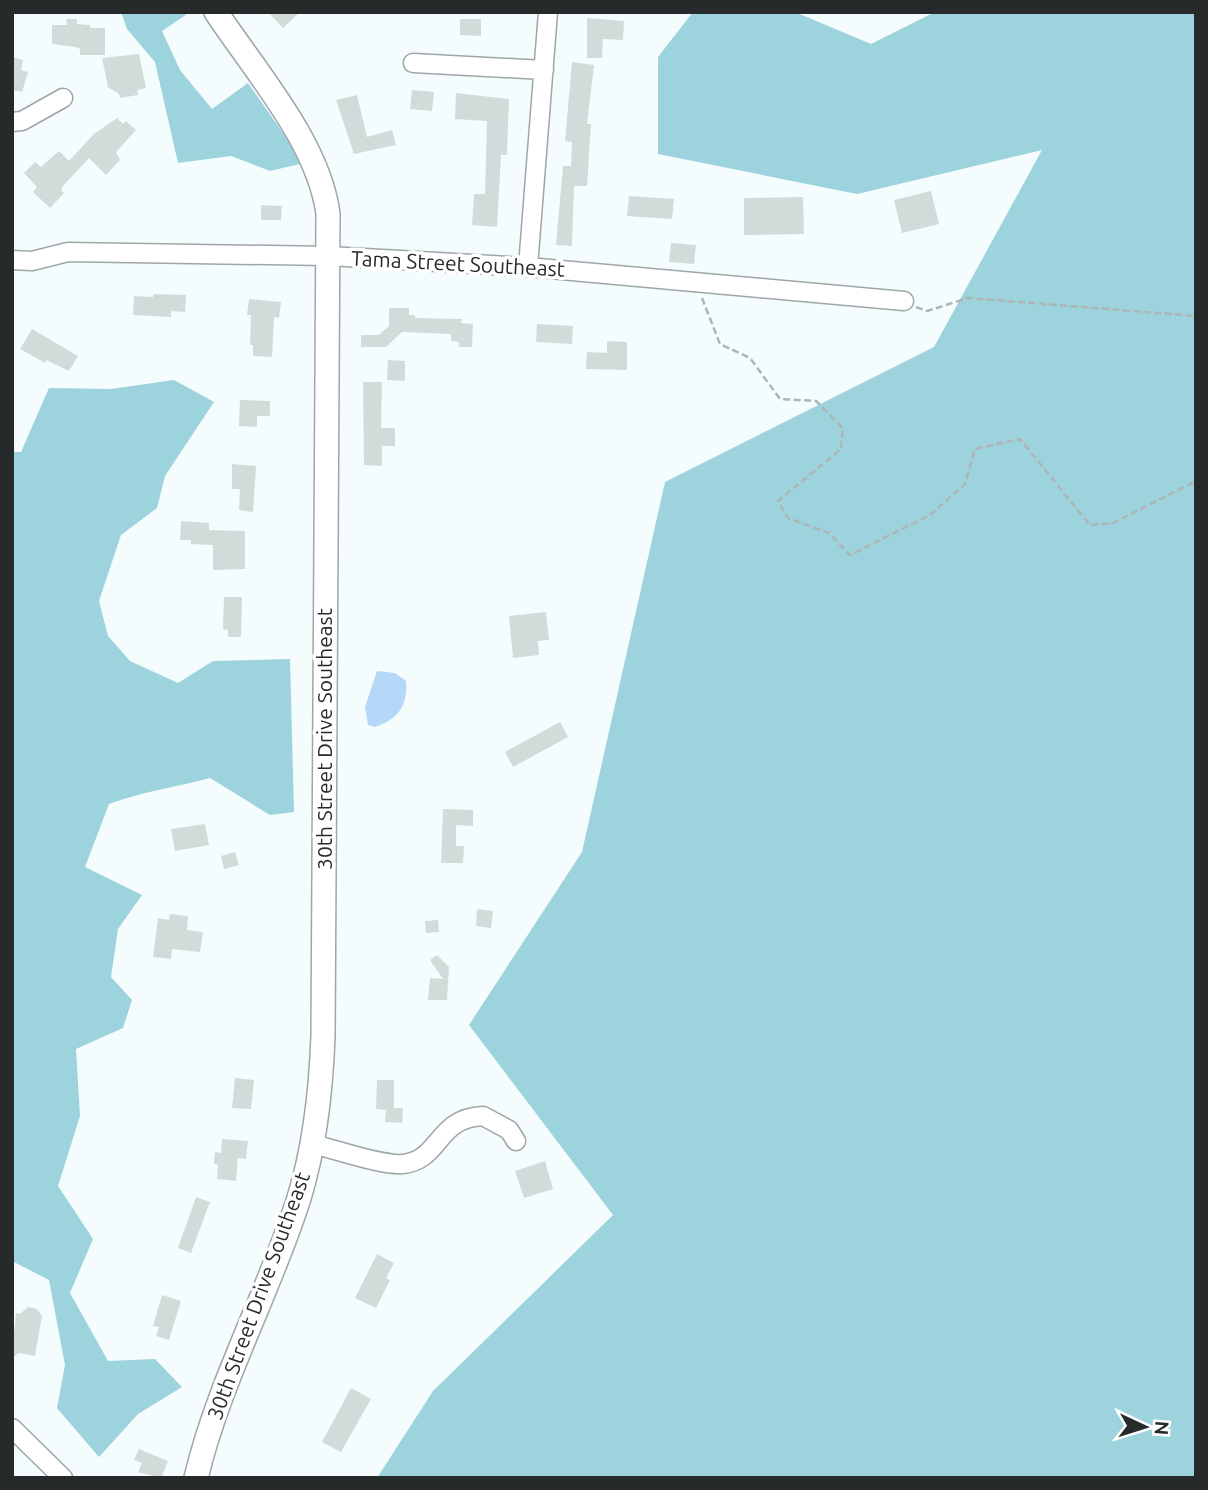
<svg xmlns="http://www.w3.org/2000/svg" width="1208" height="1490" font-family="Ubuntu,sans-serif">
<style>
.forest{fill:#9cd3dc}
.water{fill:#b5d7f8}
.building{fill:#d3dbda}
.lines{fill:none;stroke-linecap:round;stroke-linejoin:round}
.minor-casing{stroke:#9ea6a7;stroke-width:21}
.major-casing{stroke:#9ea6a7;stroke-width:26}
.path{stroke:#aeb5b5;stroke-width:2.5;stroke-dasharray:7 3.5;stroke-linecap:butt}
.minor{stroke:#fff;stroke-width:18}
.major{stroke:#fff;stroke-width:23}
.labels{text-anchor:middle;stroke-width:7;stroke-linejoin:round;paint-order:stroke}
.street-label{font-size:21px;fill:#272a2a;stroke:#fff}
</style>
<rect width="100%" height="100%" fill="#f4fcfd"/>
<!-- forest -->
<path class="forest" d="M121,12H190L162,31L180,70L212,109L248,83L304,163L270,171L231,156L178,163L155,62L127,29Z
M693,12H795L871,44L935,12H1196V1478H377L433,1391L613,1215L469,1025L582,852L665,482L934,347L1042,150L857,194L658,154V57Z
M174,380L214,402L165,476L157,508L121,535L99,601L108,636L130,661L178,683L213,661L290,659L294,812L270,815L210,778C176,787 141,792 109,804L85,867L142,895L118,929L111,977L132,1000L123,1028L76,1049L80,1116L58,1186L93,1239L70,1293L108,1361L155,1359L182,1387L138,1414L99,1457L57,1408L65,1365L49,1280L12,1261V452H21L49,388L111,389Z"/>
<!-- water -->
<path class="water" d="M377,671L395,673L406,681C408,706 398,719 375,727L368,725L365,707Z"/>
<!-- building -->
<path class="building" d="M268,12H300L283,28Z
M587,18L624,21L623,40L603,39L602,58H587Z
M66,19H77V24L90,25V28H105V55H80V49L76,47L52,44V25H67Z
M460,19H481V36L460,35Z
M139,54L146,88L137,90L138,95L120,98L119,94L108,87L102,58Z
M12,57L23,60L21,70L28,72L22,92L12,90Z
M572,62L594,65L587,124H591L587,186H574L572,246L556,245L563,166H571L572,142L565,141Z
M412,90L434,92L432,111L410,109Z
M456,93L509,99L507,155H501L497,227L472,225L474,194H485L487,121L455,119Z
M357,95L367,137L392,130L396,145L354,154L336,100Z
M117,118L123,124L126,121L136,130L116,152L120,160L106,175L89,158L63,186L61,190L64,193L50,208L33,192L37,187L24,173L35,162L41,167L59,151L69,161L94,134Z
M931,191L939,224L902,233L894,200Z
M629,196L674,199L672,219L627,216Z
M803,197L804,234L744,235V198Z
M261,205L282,206L281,220H261Z
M671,243L696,245L694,264L669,262Z
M154,294L186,295L185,312L171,311V317L133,315L134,296L153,297Z
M249,299L281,302L279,318L274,317L272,357L253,356V345H250L251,315H247Z
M389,308H409V315H415V318L462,319L461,323L473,324L472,347H459V342L451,341V334L402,332L386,347H361V335H379L389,326Z
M537,324L573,326L572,344L536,342Z
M32,329L78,356L69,371L46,360L45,363L20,349Z
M607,341L627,342V370L586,369L587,352L607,353Z
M388,360L405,361V381L387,380Z
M363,382H382L381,428H395V446H382V466L364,465Z
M240,400L270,401V416H257V427L239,426Z
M232,464L256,466L253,512L239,510L240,489H232Z
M181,521L209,523V530L245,531V569L213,570V545L191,544V540H180Z
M224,597H242L241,637H228V630L223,629Z
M546,612L549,640L538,641L539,655L513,658L509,616Z
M560,722L568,737L513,767L505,752Z
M443,809L473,810V826L456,825V846H464L463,863H441Z
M205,824L209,845L175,851L171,829Z
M235,852L239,865L224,869L221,856Z
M477,909L493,911L491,928L476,926Z
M170,914L188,916L187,930L203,932L200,952L172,949L171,959L153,957L158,918L169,920Z
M438,920L439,932L426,933L425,921Z
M437,955L449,967L447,1000H428L430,978L443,979L430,960Z
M235,1078L254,1080L251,1109L232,1108Z
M377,1080H394V1108H403L402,1123L385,1122L386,1110L376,1109Z
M222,1139L248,1141L246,1159L238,1158L236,1181L217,1179L218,1165L214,1164L215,1152L221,1153Z
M545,1161L553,1189L524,1198L515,1171Z
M196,1197L210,1202L191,1253L178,1248Z
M377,1254L394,1263L386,1278L390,1280L376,1308L355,1298Z
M162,1295L181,1301L169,1340L156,1336L159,1327L153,1326Z
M28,1307L37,1309L42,1316L35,1356L19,1353L12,1358L16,1313L20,1314Z
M351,1388L371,1399L341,1452L322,1442Z
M139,1449L168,1461L161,1478L138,1472L142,1463L134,1460Z"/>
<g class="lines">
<!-- minor casing -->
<g class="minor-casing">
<path id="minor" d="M413,63L544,70
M12,122L22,121L63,98
M12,260L32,261L68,252L328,256L528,267L904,301
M528,267L548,12
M312,1144C335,1149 382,1166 403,1164C441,1160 436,1118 483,1116L509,1130L516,1141
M12,1428L63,1478"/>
</g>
<!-- major casing -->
<g class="major-casing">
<path id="major" d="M196,1478C219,1381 269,1293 299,1198C315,1146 321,1091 323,1036L328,214C319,143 255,71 216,12"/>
</g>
<!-- path -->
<path class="path" d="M702,298L720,344L750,358L780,399L816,401L843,428L841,449L778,501L788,518L829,533L850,555L930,515L965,484L975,449L1020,439L1090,525L1113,523L1196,481
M916,307L927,311L968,298L1196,316"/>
<!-- minor -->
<use href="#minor" class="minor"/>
<!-- major -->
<use href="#major" class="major"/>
</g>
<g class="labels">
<!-- street labels -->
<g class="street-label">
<text transform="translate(458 264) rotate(3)" y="7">Tama Street Southeast</text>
<text transform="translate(325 739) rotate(-90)" y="7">30th Street Drive Southeast</text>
<text transform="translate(259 1296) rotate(-70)" y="7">30th Street Drive Southeast</text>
</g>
</g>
<!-- border -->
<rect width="1208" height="1490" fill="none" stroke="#272a2a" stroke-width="28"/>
<!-- north arrow -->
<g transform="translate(1145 1427) rotate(94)" stroke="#ffffff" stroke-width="5" paint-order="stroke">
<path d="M0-5L12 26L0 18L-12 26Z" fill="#272a2a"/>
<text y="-10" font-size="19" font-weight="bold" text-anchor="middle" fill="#272a2a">N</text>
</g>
</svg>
